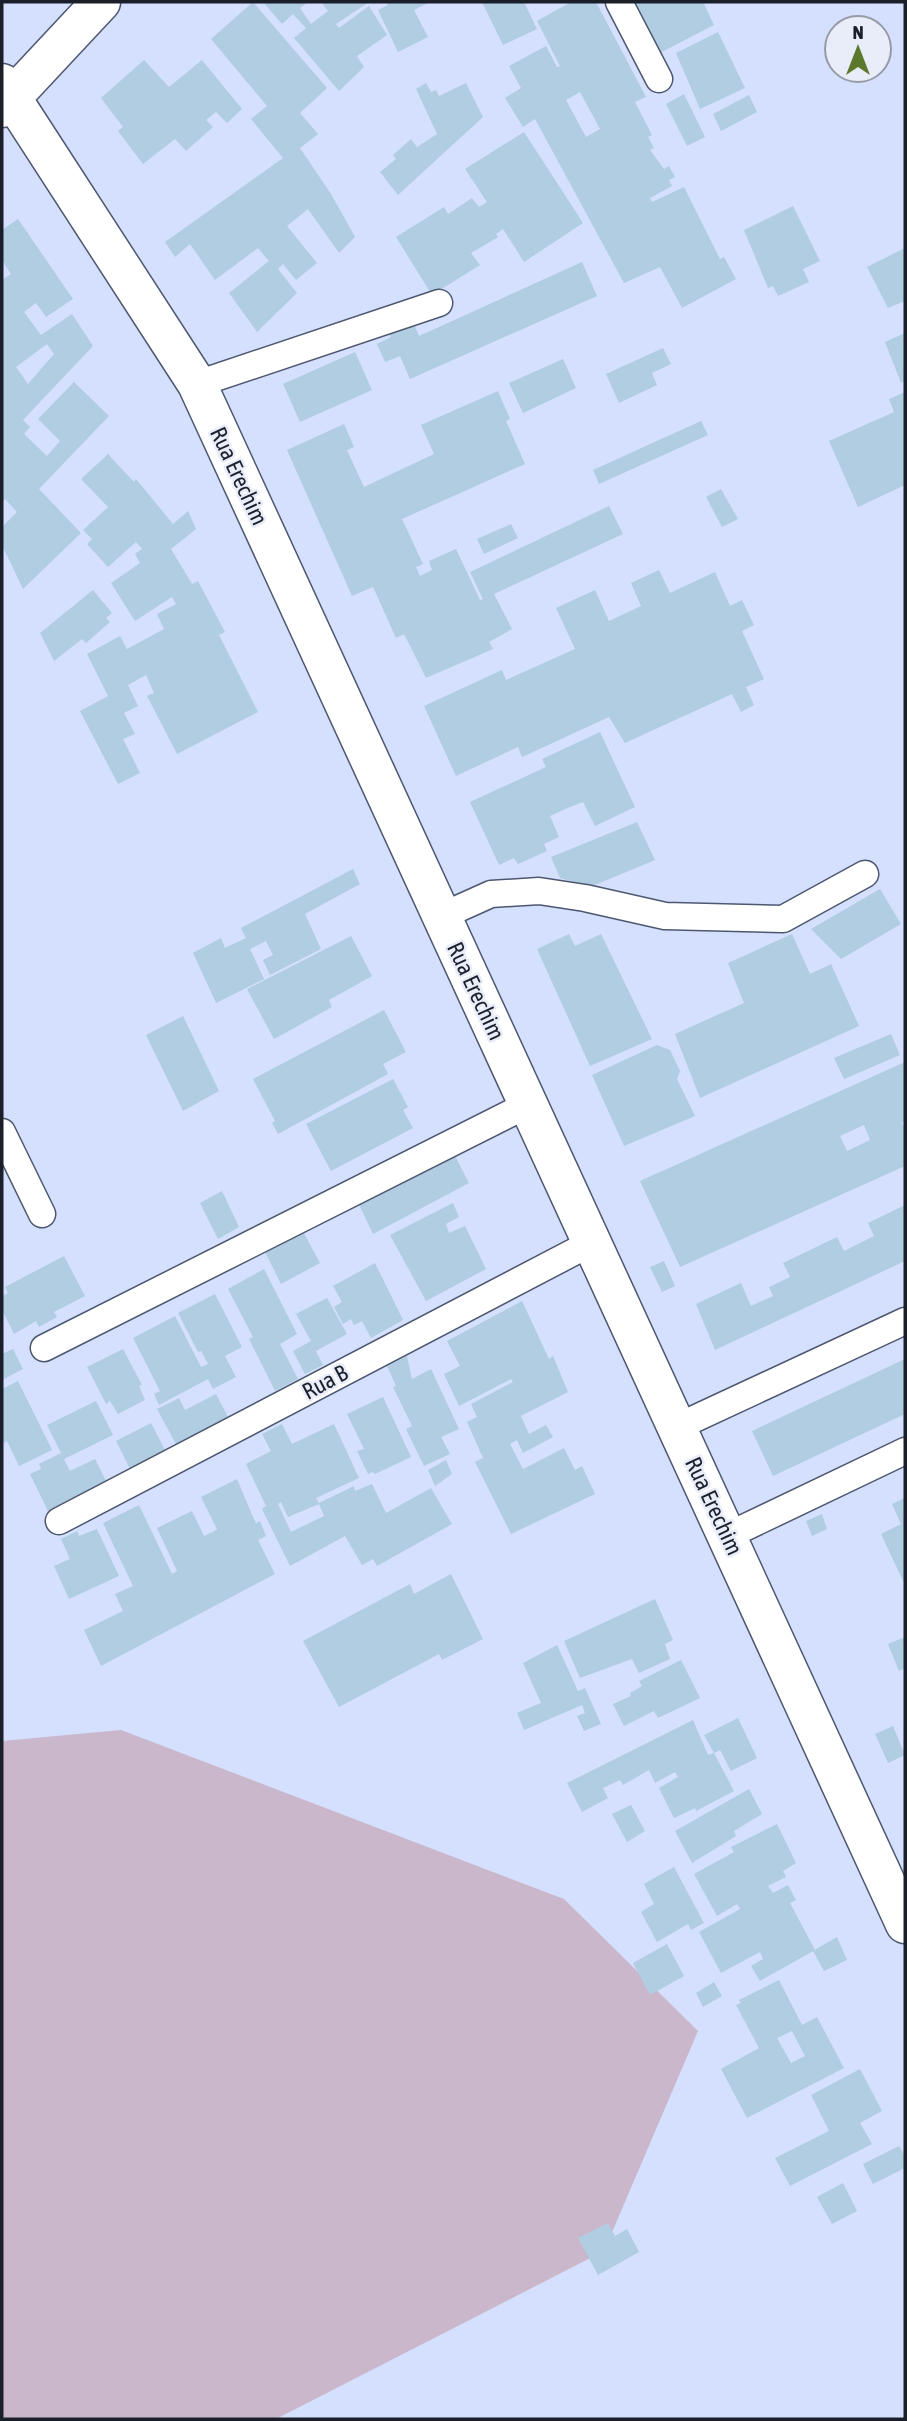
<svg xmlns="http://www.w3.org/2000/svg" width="907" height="2421" font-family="'Asap Condensed',sans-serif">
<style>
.green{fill:#cab7cb}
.building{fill:#b0cde2;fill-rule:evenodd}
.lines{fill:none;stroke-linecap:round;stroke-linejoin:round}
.lane-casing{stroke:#4d5770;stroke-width:29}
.street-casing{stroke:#4d5770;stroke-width:41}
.lane{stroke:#fff;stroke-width:26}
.street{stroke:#fff;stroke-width:38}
.labels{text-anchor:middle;stroke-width:5;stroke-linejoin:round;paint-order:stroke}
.street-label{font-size:23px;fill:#1b1f2a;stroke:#e8edf9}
</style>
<rect width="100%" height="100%" fill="#d4e0fd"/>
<!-- green -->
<path class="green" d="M121,1730L564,1899L698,2031L604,2251L276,2419H2V1741Z"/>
<!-- building -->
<path class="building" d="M253,2L327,88L300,113L318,134L300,148L331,194L355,237L339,253L308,209L287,226L317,263L296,280L283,264L278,269L297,293L257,332L229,293L269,261L258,248L215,280L190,244L175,257L165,242L283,158L251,119L267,106L211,39Z
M263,2H308L300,8L311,24L328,11L321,2H369L336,24L339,28L369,6L387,35L357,56L364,67L339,91L294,38L306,28L293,14L282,24Z
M386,2H430L414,10L428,37L398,52L378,10L388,5Z
M482,2H524L537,29L503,45Z
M571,2H596L646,97L635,102L652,135L648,137L654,148L650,150L664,169L669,166L675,177L669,180L672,186L650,198L652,202L684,187L720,259L724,257L736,279L682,308L660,267L624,283L535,119L523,127L505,98L521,88L509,66L546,46L557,67L560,66L537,21ZM580,92L600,129L586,137L566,100Z
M631,2H703L714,25L656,55Z
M718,32L745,88L700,109L676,53Z
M144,60L169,87L202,60L242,109L227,123L216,112L206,120L213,127L186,151L175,139L143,164L118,131L123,127L101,98Z
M426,83L431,92L436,90L439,96L466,83L483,117L398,195L380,172L396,159L393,155L411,139L417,147L437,134L416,89Z
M684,94L705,137L687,146L666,104Z
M749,95L757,112L721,131L713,114Z
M524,132L583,223L524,262L503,229L496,234L498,237L471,253L480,265L432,295L396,237L444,207L448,214L472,198L479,207L487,202L465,169Z
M793,206L820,261L803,269L809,282L778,296L773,286L768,288L744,230Z
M18,219L73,299L46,317L36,303L24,312L41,335L72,314L93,346L23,420L30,427L24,434L47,456L60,441L38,419L74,382L109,416L39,489L81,533L23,589L2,545V527L17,512L5,499L2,502V280L11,274L2,260V230ZM47,344L54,354L28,384L16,367Z
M905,248V301L888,308L867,267Z
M582,262L597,296L410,379L400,356L385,362L377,344L391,337L388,332L413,321L419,336Z
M905,333V381L901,383L885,342Z
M663,348L671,364L652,373L657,385L619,403L606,374Z
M355,352L372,390L300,422L283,384Z
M563,359L576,388L523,413L509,383Z
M498,391L510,419L506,421L525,464L402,519L423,564L416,567L420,576L432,570L429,561L456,549L480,600L483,599L470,572L609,506L623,534L494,594L512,629L489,642L493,649L426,678L404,634L396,638L373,587L352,596L287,450L344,424L354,447L347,450L364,487L434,454L421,425Z
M905,392V485L858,507L829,441L894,412L889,399Z
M701,421L708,435L599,484L593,470Z
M108,454L134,482L136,479L173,524L188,511L196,529L171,549L192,584L198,581L225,632L219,635L258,712L177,754L147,696L154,693L146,675L128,685L138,706L124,713L135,734L123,739L140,773L118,784L80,711L108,696L87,654L120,636L127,649L164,629L157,614L176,604L172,597L135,621L111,583L140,563L135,554L142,549L136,542L108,567L87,544L92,539L83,530L108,507L81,479Z
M721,489L738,519L722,527L706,497Z
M511,524L518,538L484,554L477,539Z
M659,570L670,593L715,572L730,606L742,600L754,625L742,631L764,679L746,687L754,705L741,712L732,694L625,743L609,717L522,757L518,747L456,776L424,706L502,670L506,680L575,649L556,608L595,590L609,621L641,606L631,583Z
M93,590L112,613L106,618L110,622L86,643L82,639L54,661L40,633Z
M600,732L635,807L595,826L583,802L565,809L550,816L559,837L544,844L547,851L518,864L514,858L499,865L470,802L546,767L542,759Z
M637,822L655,860L590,887L560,878L551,857Z
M353,869L360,884L305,914L321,949L270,975L263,960L273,955L266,941L250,949L264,979L216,1003L193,953L221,938L225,948L246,938L241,928Z
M880,889L901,924L841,959L811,929Z
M569,934L575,946L601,934L652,1039L590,1066L537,949Z
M792,934L810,974L831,964L859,1026L700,1098L675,1034L744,1003L728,963Z
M351,936L372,976L329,1000L332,1007L274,1039L247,989Z
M384,1010L406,1052L383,1064L388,1074L278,1134L272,1123L275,1121L253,1079Z
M183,1016L219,1091L183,1111L146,1035Z
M891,1034L900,1055L844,1079L834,1058Z
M657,1045L670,1050L680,1071L677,1079L695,1116L624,1146L592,1075Z
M905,1062V1121L901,1123L905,1126V1166L680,1267L640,1181ZM864,1125L870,1140L847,1151L840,1136Z
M393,1079L408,1107L403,1110L413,1128L331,1171L306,1124Z
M450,1146L469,1183L373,1234L355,1196Z
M222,1191L239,1227L218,1239L200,1203Z
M453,1203L459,1217L446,1224L449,1233L465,1226L486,1269L426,1301L390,1235Z
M905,1205V1261L715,1350L696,1304L741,1283L751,1306L773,1296L769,1287L790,1277L783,1263L837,1237L844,1251L874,1236L868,1223Z
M300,1226L320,1263L281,1284L262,1246Z
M64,1256L85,1296L54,1312L57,1317L39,1327L36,1321L14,1334L2,1310V1296L8,1293L5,1287Z
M664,1261L675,1286L662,1292L650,1267Z
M375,1263L403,1320L371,1338L362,1321L354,1325L351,1319L343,1324L334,1307L342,1302L333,1286Z
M264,1269L297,1334L280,1344L298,1379L275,1391L249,1339L253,1337L228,1289Z
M215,1294L242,1347L225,1356L236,1377L213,1389L208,1379L159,1405L154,1394L160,1391L133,1338L175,1316L201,1367L208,1364L201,1351L198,1352L178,1313Z
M327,1298L347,1334L316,1351L323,1365L305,1374L293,1351L311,1341L296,1314Z
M522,1301L549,1359L553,1356L568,1392L521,1416L529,1434L546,1425L553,1437L523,1453L517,1440L510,1444L523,1469L564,1448L575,1470L582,1466L595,1494L511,1534L475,1462L483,1458L467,1422L477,1417L471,1404L513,1382L511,1379L459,1406L444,1374L460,1366L447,1341Z
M13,1349L23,1369L2,1380V1354Z
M123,1349L142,1385L139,1386L145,1400L118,1414L110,1401L106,1404L87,1367Z
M407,1356L412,1379L431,1369L459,1429L441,1437L450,1454L424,1466L406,1429L412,1426L393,1387L396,1386L387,1366Z
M905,1359V1414L773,1476L752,1431Z
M18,1381L52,1450L19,1466L7,1441L4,1443L2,1438V1389Z
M216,1394L228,1417L176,1444L157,1409L179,1398L185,1410Z
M383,1397L411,1457L375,1474L373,1472L368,1474L357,1451L364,1449L347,1414Z
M96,1401L113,1435L64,1459L70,1471L95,1459L106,1481L48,1511L30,1474L41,1469L39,1464L61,1453L47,1425Z
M151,1423L165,1450L130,1469L116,1441Z
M282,1424L292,1444L334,1424L359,1478L316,1498L319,1503L354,1486L355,1491L372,1484L386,1513L431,1488L452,1524L377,1566L373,1559L362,1565L345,1536L290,1566L262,1509L266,1506L246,1464L271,1451L262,1434ZM281,1502L288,1517L319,1504L324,1516L291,1532L278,1504Z
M446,1460L452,1474L435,1486L428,1470Z
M237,1479L253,1517L256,1523L260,1521L266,1536L258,1540L275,1574L101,1666L84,1630L123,1611L115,1594L133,1586L103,1523L139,1505L172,1574L177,1571L157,1528L192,1511L204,1536L213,1532L217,1529L201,1497Z
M905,1498V1585L881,1534L901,1524L892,1504Z
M822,1514L827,1529L812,1536L806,1521Z
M97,1529L119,1576L69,1599L54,1566L70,1559L61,1539L77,1531L79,1536Z
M451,1574L483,1639L442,1660L439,1654L339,1707L303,1641L410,1584L414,1594Z
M655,1599L673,1640L665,1644L670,1659L639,1673L632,1659L580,1678L564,1641Z
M905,1637V1668L899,1671L888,1644Z
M557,1645L578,1691L585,1688L601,1724L584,1731L577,1716L585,1713L582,1705L524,1730L517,1713L541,1703L523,1663Z
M681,1660L700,1698L658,1718L654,1711L624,1726L613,1704L631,1696L630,1693L642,1686L639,1681Z
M738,1718L757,1758L731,1771L720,1750L714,1753L734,1791L696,1811L695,1808L674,1818L659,1788L678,1777L675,1772L655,1783L649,1770L623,1785L620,1780L603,1788L608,1798L582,1812L567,1783L693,1720L708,1755L714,1753L704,1735Z
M893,1726L905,1755L888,1763L875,1734Z
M749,1789L762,1814L734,1831L736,1836L692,1863L675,1831Z
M631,1805L645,1831L627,1842L612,1814Z
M777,1824L796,1863L783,1871L786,1877L768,1886L773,1893L788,1885L796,1900L790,1903L815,1950L760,1981L751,1966L763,1959L760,1952L721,1973L699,1932L740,1909L737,1904L717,1916L694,1874L734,1852L731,1847Z
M674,1867L704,1923L691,1930L688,1924L657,1942L641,1912L654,1904L644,1884Z
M837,1937L847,1960L824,1971L813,1951Z
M667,1944L684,1976L650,1995L633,1963Z
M779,1980L802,2025L817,2017L844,2068L747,2118L721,2069L759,2048L736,2005L741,2003L739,2000ZM792,2031L805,2056L791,2063L777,2038Z
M714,1982L722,1996L703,2007L696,1993Z
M860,2069L882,2111L860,2123L872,2144L790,2186L775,2158L829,2131L811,2095Z
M899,2146L905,2156V2168L873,2184L863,2164Z
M843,2183L857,2211L832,2224L817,2197Z
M608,2223L615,2236L627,2229L639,2252L598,2275L578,2238Z"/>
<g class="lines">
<!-- lane casing -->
<g class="lane-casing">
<path id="lane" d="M619,2L659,79
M197,384L439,303
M442,916L491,894L539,891L585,898L665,916L783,919L865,874
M2,1132L42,1214
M44,1348L529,1104
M677,1427L905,1321
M59,1521L591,1243
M727,1536L905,1451"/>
</g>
<!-- street casing -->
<g class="street-casing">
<path id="street" d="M2,83L197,384L905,1924
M2,108L101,2"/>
</g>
<!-- lane -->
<use href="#lane" class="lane"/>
<!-- street -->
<use href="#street" class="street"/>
</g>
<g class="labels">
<!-- street labels -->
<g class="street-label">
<text transform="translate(239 476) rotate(65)" y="8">Rua Erechim</text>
<text transform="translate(476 991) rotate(65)" y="8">Rua Erechim</text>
<text transform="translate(325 1382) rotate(-28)" y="8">Rua B</text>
<text transform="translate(714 1506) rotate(65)" y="8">Rua Erechim</text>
</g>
</g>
<!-- border -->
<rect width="907" height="2421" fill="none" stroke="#1b1f2a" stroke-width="7"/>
<!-- north arrow -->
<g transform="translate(858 49)"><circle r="33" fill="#e8edf9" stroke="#969ba6" stroke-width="2"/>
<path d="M0-5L12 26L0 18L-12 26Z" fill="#5b782d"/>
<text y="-10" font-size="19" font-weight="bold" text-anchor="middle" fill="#1b1f2a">N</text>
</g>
</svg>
